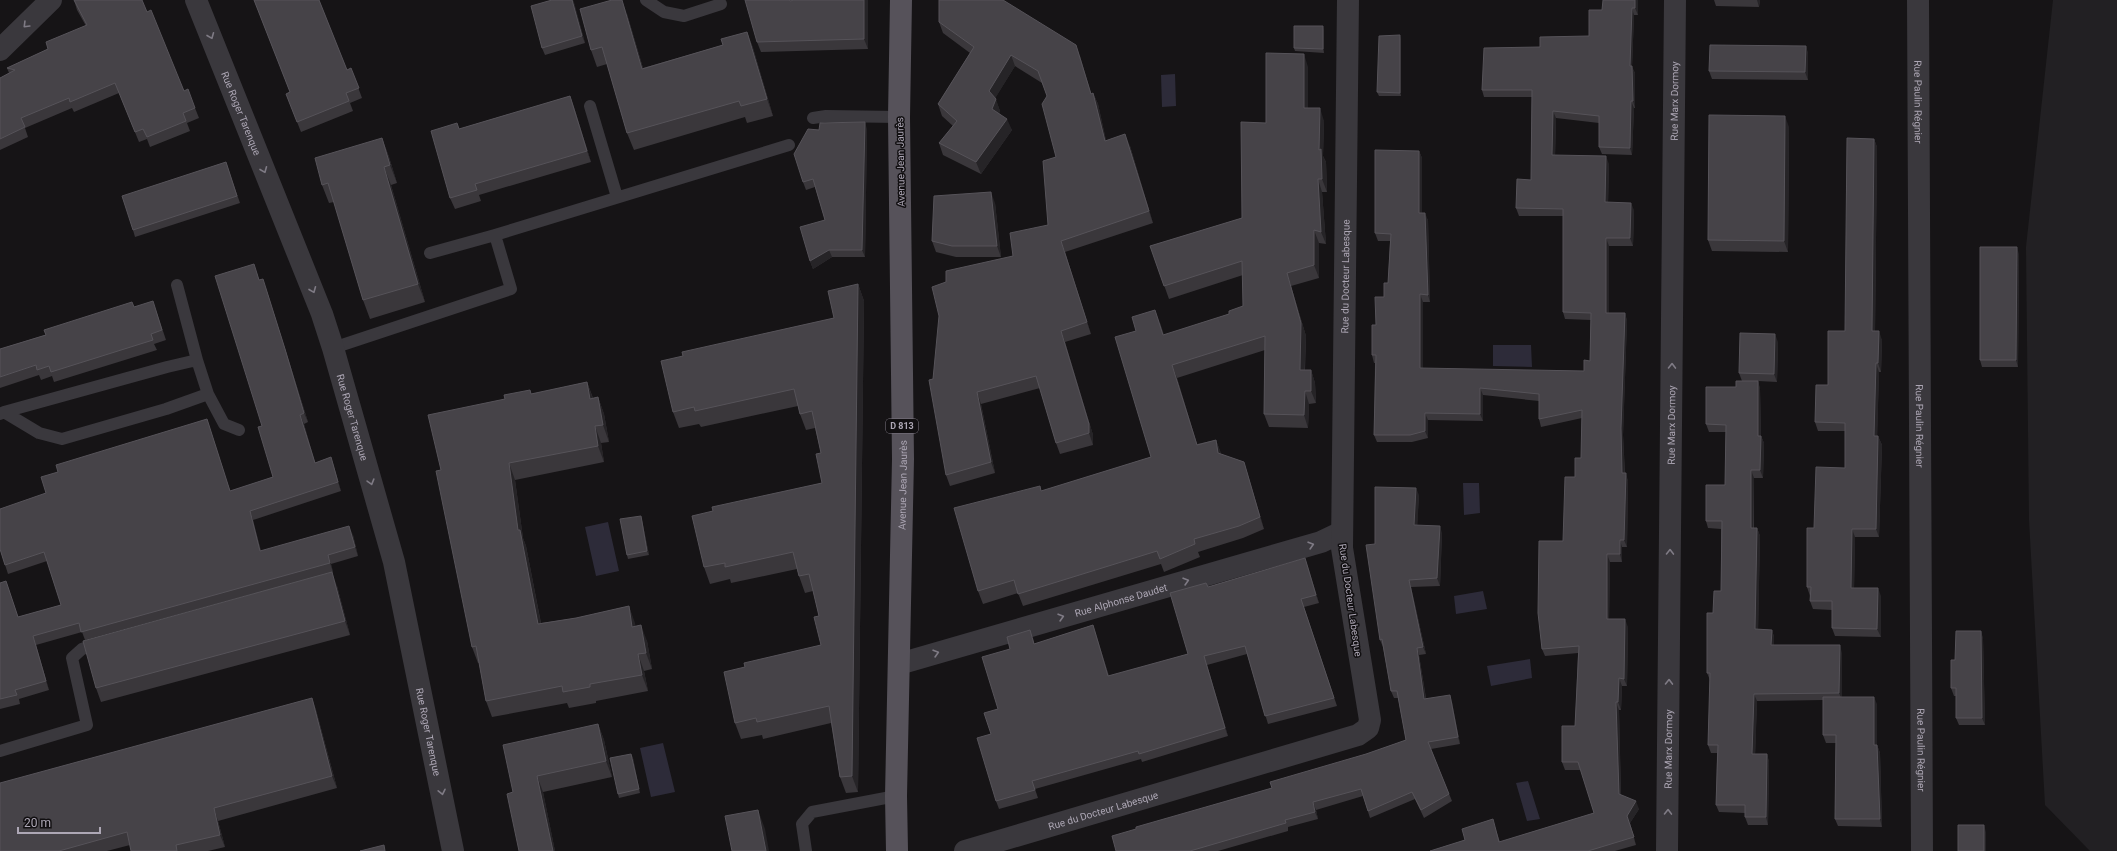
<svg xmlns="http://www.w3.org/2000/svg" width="2117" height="851" font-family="Roboto,sans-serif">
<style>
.built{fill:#222023}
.water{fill:#2d2b39}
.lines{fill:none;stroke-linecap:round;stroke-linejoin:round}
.lane{stroke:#3a383d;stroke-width:12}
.street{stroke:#3a383d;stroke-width:22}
.primary{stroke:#56525a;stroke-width:22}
.wall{fill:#3a373b}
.shaded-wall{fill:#262427}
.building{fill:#464348;stroke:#565359}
.oneway{stroke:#7f7b85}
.labels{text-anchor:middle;stroke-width:3;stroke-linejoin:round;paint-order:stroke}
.shield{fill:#110f11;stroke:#7e7984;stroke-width:1}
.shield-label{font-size:9px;font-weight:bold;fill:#ada7b5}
.street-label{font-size:10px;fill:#ada7b5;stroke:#110f11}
</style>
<rect width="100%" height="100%" fill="#161416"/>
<!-- built -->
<path class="built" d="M2053,0H2117V851H2090L2045,805L2029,520L2026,247Z"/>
<!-- water -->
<path class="water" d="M1175,74L1176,106L1162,107L1161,75Z
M1493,345H1531L1532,367L1493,366Z
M1463,483H1479L1480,513L1464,515Z
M608,522L619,571L596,576L585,527Z
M1483,591L1487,609L1456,614L1454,596Z
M1530,659L1532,678L1491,686L1487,666Z
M663,743L675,792L651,797L640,748Z
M1528,781L1540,819L1527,821L1516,783Z"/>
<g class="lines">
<!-- lane -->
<path class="lane" d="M646,0L664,12L684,16L721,4
M590,106L617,197
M813,118L826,116L899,117
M430,253L495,235
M177,285L197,360
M333,348L511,289L495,235L789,145
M208,394L224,424L239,430
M0,414L4,412L167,367L197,360L208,394L166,409L62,439L39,433L4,412
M0,751L87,725L72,658L82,649L101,642
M806,851L802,824L812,812L896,796"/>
<!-- street -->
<g class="street">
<path id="s1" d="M196,0L322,314L333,348L394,562L453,851"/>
<path id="s2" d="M1918,0L1922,851"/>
<path d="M0,50L51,0"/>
<path id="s3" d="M899,664L1321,542L1342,532"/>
<path id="s4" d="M965,851L1358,735L1368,728L1370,720L1342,548L1348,0"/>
<path id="s5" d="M1667,851L1675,0"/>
</g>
<!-- primary -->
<path class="primary" id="s6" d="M897,851L896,796L903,459L899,117L901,0"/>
</g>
<!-- wall -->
<path class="wall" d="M74,0L147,12L184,91L195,108L199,118L187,123L190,131L150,147L147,139L139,142L119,93L74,112L72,108L25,128L28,137L0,150V78L9,73L7,68L48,49L86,26L77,10Z
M254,0H319L347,70L351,68L362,98L350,103L353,111L301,132L286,94L290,92Z
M552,0H573L585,43L545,55L542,48Z
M868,0V49L761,52L757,42L791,1Z
M1638,0V15H1634L1632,67L1635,73V108H1634L1632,155L1602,154L1599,147V123L1556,118L1555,155L1609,164L1608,202L1634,210L1633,246H1609V313H1625L1627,321L1623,435L1625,473L1628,481L1627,547H1622V562H1610L1609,619L1628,627L1627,686H1622L1621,710H1619L1621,795L1639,809L1630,823L1636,845L1615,851H1430L1465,840L1495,827L1500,842L1594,813L1581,770H1565L1562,762L1575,726L1578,653L1545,656L1542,649L1563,541L1575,477L1581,458L1582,418L1541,427L1539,419V401L1483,395V421L1428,420V438L1412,442H1377L1374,435L1375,363H1374L1372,355L1376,325L1388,283L1390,241H1378L1375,233L1419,151L1422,158V213L1428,220L1430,302H1423V369L1584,371L1590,361L1591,320L1565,319L1563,312V216H1519L1516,208L1531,180L1532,97H1484L1482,90L1540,47L1589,36L1602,10Z
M1714,0H1760L1759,7L1716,6Z
M627,14L643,68L723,45L747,32L753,48L773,116L747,123L745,117L634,150L627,133L607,64L597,67L591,50Z
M939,22L1080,56L1091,94L1093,93L1098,104L1106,141L1130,146L1153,223L1065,252L1091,334L1065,342L1093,435V445L1060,454L1056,443L1040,388L981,404L995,473L950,486L946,475L933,379L946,282L1013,256L1048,225L1056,157L1047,96L1042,83L1015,66L995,98L1000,111L999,113L1012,130L981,174L943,155L939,143L953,126L942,116L938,104L970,53L943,33Z
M1324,30V53L1295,51L1294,48Z
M1401,39V96H1379L1377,92Z
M1806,46L1808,54V80L1712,79L1709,71Z
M1308,67V108L1324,121L1323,156L1326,162L1327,192H1322L1326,244L1319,243V278L1291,286L1306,336L1305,370H1311L1315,383L1316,403L1309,404L1308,428L1269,427L1264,414L1265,350L1177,378L1197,444L1216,440L1221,454L1244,462L1248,475L1264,529L1243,538L1198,552L1200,557L1164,572L1161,564L1023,606L1018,593L983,604L978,591L1042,491L1151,457L1160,323L1164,335L1229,314L1243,306V275L1169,299L1150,246L1242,218L1266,123Z
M570,96L574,107L591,162L479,195L481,201L455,209L450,198L459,129Z
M1789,127L1788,252L1712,251L1708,240Z
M867,129L865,257H832L813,269L810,261L825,220L815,187L806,190L803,182Z
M382,138L389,157L397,183L391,185L425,302L370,319L363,300L334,202L329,203L322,185Z
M1874,139L1877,147L1875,331L1882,340L1881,372H1879L1877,436H1878L1882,445L1879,537H1855L1854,588L1881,596V637L1835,636L1832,628V610L1813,609L1810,601V596L1807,587L1814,528L1845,468V431H1818L1815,422L1828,385L1845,331Z
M226,162L240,203L135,237L133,230Z
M995,203L1001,257H956L936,252L932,241Z
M2019,254L2018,367H1982L1980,360Z
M257,273L259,280L266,288L288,358L308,422L304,424L315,463L331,457L341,491L253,520L261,551L353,535L358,556L331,564L333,572L85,640L82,632L36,645L49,690L19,699L20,704L0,709V583L6,581L18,617L61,605L47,561L8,574L0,549L46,493L58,472L207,419L230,491L273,477L262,426Z
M858,284L864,301L858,792L846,793L840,777L831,723L763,739L762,735L741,739L735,723L745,667L821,645L819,616L813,591L805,593L799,576L797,569L731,583L730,579L710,584L704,567L713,511L822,483L821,453L815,428L806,430L800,414L798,406L701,427L699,424L679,428L673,412L683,356L834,318Z
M134,307L156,310L166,340L154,344L157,350L54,382L52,376L41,380L39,375L0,388V349Z
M1778,342L1777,382L1758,381L1760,389L1761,436L1764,443L1763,478H1754V528H1757L1760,536L1758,629L1772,630L1774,637V645L1842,653V697L1877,704V745L1880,753L1882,827L1838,826L1835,819L1836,743H1826L1823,735V700L1757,701L1755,754H1767L1769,762L1768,825H1748L1745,817V813L1719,812L1716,805L1717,753H1711L1708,745L1710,680L1707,673L1713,613L1721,591V529L1708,528L1706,521L1725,485L1726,432H1709L1706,424L1736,387L1742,381L1739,373Z
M587,382L593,398L598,397L604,414L609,442L601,443L604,462L515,480L523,538L526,546L541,623L576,618L629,606L635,626L647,641L652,669L644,671L648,691L596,701V703L569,708L567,703L492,717L486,701L479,663H478L472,647L441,470L505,399L532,394Z
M1419,495L1417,525L1442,533L1440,586L1411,587L1426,654L1419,655L1426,698L1452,702L1460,744L1431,749L1452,801L1424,818L1415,799L1370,818L1363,796L1316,810L1318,819L1288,827V831L1218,851H1116L1136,829L1272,788L1406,740L1398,698H1394L1391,691L1383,647L1380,640L1375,544Z
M641,516L642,520L649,555L628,559L627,555Z
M1305,558L1319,603L1304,607L1337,706L1268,724L1247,654L1207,665L1228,736L1142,762L1141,759L1035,789L1038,798L999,809L996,801L991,734L998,709L1010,649L1033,638L1034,644L1093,625L1109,676L1188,654L1208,587Z
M337,586L350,635L101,702L96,688Z
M1981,631L1983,639L1985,725H1959L1956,718V696H1954L1951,688L1955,660Z
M312,698L316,710L337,788L218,821L225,847L208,851H131L130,845L107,851H0Z
M598,724L604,740L612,777L543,792L555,851H519L513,792Z
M631,754L633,758L640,793L619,798L618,794Z"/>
<!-- shaded-wall -->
<path class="shaded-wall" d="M572,0L574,2L585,43L582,36Z
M622,0L627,14L648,85L642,69Z
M864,0H868V49L864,39Z
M1635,0H1638V15L1635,8Z
M1757,0H1760L1759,7Z
M1632,8L1634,15L1632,67L1635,73V108L1633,101L1630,66Z
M1323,26L1324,30V53L1323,49Z
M747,32L753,48L773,116L767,99Z
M1400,35L1401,39V96L1400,93Z
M1076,45L1080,56L1095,106L1091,94Z
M1806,46L1808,54V80L1805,72Z
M1304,54L1308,67V120L1304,108Z
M1011,55L1015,66L993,102L989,91Z
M1093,93L1098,104L1109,153L1105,141Z
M570,96L574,107L591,162L587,151Z
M996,99L1000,111L996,120L992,109Z
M1631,101L1634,108L1632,155L1630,148Z
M1320,108L1324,121L1323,156L1326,162L1327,192L1322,179L1319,150Z
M1553,111L1556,118L1555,162L1552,155Z
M1785,116L1789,127L1788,252L1784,241Z
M1007,119L1012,130L981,174L976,162Z
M865,122L867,129L865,257L862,250Z
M1125,134L1130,146L1153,223L1149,211Z
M382,138L389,157L397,183L390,165Z
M1874,139L1877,147L1875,340L1872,331Z
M1419,151L1422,158V220L1419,213Z
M1606,156L1609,164L1608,209L1605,202Z
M384,167L391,185L425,302L418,284Z
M1318,179L1322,192L1326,244L1321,232Z
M991,192L995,203L1001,257L997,246Z
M1631,203L1634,210L1633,246L1630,238Z
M1425,213L1428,220L1430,302L1428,295Z
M1314,230L1319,243V278L1314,265Z
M1606,238L1609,246V320L1606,313Z
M1061,241L1065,252L1091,334L1087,322Z
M2017,247L2019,254L2018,367L2016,360Z
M829,250L832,257L813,269L810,261Z
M1287,273L1291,286L1306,336L1304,383L1300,370Z
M263,279L288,358L308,422L304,413Z
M858,284L864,301L858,792L852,776Z
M1420,294L1423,302V376L1420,368Z
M1155,310L1160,323L1168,348L1163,335Z
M1625,313L1627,321L1623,435L1625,481L1622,473L1621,428Z
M1061,331L1065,342L1093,435V445L1089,433Z
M1879,331L1882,340L1881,372L1878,363Z
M1775,334L1778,342L1777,382L1774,374Z
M1876,363L1879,372L1877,444L1874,436Z
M1172,365L1177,378L1201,457L1197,445Z
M1311,370L1315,383L1316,403L1311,391Z
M1758,381L1760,389L1761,443L1758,436Z
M587,382L593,399H590Z
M1480,388L1483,395V421L1480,414Z
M1305,391L1309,404L1308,428L1304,415Z
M977,392L981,404L995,473L991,462Z
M598,397L604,414L609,442L603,425Z
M1425,413L1428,420V438L1425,431Z
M300,415L304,424L318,472L315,463Z
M595,426L601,443L604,462L598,446Z
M1761,436L1764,443L1763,478L1760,470Z
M1878,436L1882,445L1879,537L1876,529Z
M1216,440L1221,453L1222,466L1218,453Z
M331,457L334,466L341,491L338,482Z
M1244,462L1248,475L1264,529L1260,517Z
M509,463L515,480L523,538L526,546L544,640L538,624L518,530Z
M1751,470L1754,478L1753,536L1751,528Z
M1626,473L1628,481L1627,547L1624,540Z
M1416,488L1419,495L1417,533L1414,525Z
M250,511L253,520L263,560L260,551Z
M641,516L642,520L649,555L647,551Z
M349,526L353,535L358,556L355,547Z
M1440,526L1442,533L1440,586L1437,578Z
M1757,528L1760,536L1758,637L1755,629Z
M1852,529L1855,537L1854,596L1851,588Z
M1620,540L1622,547V562L1620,554Z
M1607,554L1610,562L1609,626L1607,619Z
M328,555L331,564L333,572L330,563Z
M1305,558L1308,566L1319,603L1316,595Z
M332,572L337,586L350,635L345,621Z
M1409,580L1411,587L1426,654L1423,647Z
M1878,588L1881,596V637L1877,629Z
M629,606L635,623L638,643L632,627Z
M1625,619L1628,627L1627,686L1624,679Z
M641,625L647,641L652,669L646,653Z
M1093,625L1096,633L1111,684L1108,676Z
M1772,630L1774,637V653L1771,645Z
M1981,631L1983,639L1985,725L1982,718Z
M33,636L36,645L49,690L46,681Z
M1840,645L1842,653V700L1839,693Z
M1417,648L1419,655L1427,706L1424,699Z
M638,654L644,671L648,691L642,675Z
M1204,656L1207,665L1228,736L1225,728Z
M1619,678L1622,686L1621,710L1618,702Z
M1754,694L1757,701L1755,762L1752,754Z
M1450,695L1452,702L1460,744L1458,737Z
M1874,697L1877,704V753L1874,745Z
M312,698L316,710L337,788L332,776Z
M1616,702L1619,710L1621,801L1619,794Z
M598,724L604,740L612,777L606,761Z
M1877,745L1880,753L1882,827L1880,819Z
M631,754L633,758L640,793L639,789Z
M1767,754L1769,762L1768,825L1766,817Z
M537,776L543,792L555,851H553Z
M1636,801L1639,809L1630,823L1636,845L1627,816Z
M1313,802L1316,810L1318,819L1315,812Z
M214,808L218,821L225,847L220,835Z
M758,810L765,829L769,851H766Z
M1984,825L1986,832V851H1984Z"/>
<!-- building -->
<path class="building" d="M74,0H142L147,12L151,10L184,91L188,89L195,108L183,113L186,121L147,137L143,129L135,132L115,83L70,102L69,98L21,118L25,127L0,139V78L15,70L7,68L48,49L46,42L87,25Z
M254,0H319L347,70L351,68L359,88L346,93L349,101L297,122L286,94L290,92Z
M552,0H572L582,36L542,48L531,6Z
M612,0H622L642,69L723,45L721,39L747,32L767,99L741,106L739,101L627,133L602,47L591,50L580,9Z
M745,0H790V1L794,0H864V39L757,42Z
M939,0H1003L1076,45L1091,94L1093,93L1105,141L1125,134L1149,211L1061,241L1087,322L1061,331L1089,424V433L1056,443L1036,376L977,392L991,462L946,475L929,380L933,379L939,316L932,287L946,282V271L1013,256L1010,233L1048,225L1043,161L1056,157L1042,104L1047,96L1038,71L1011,55L989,91L996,99L992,109L1007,119L976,162L939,143L957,121L938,104L974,47L939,22Z
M1603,0H1635V8H1632L1630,66H1632L1633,101H1631L1630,148L1599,147V116L1553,111L1552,155L1606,156L1605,202L1631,203L1630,238H1606V313H1625L1621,428L1622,473H1626L1624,540H1620V554H1607V619H1625L1624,679L1619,678L1618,702H1616L1619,794L1636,801L1627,816L1634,837L1588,851H1430L1465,840L1462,829L1493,819L1499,842L1594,813L1578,762H1562V726H1575L1579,646L1542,649L1538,613L1539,541H1563L1565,477H1575V458H1581L1582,410L1539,419V394L1480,388V414L1425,413V431L1410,435H1374L1376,355H1372V325H1376L1375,297H1384V283H1388L1391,234L1375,233V150L1419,151V213H1425L1428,295L1420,294V368L1584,371V360L1590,361L1591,313L1563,312V209L1516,208L1517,179L1531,180L1532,90H1482L1484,48L1540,47V37L1589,36V10H1602Z
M1294,26H1323V49L1294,48Z
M1400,35V93L1377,92L1379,36Z
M1710,45L1806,46L1805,72L1709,71Z
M1266,53L1304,54V108H1320L1319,150L1321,149L1322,179H1318L1321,232L1314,230V265L1287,273L1301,323L1300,370H1311V391H1305L1304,415L1264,414L1265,336L1172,365L1197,445L1216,440L1218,453L1244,462L1260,517L1239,526L1194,539L1195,544L1160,559L1157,551L1018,594L1014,580L978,591L954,508L1040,486L1041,491L1151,457L1115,337L1136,331L1132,317L1155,310L1163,335L1229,314V311L1243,306L1242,261L1164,286L1150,246L1242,218L1241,122L1266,123Z
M570,96L587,151L475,184L477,190L450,198L431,131L457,123L459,129Z
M1709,115L1785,116L1784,241L1708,240Z
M865,122L862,250H829L810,261L800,227L825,220L813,179L803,182L794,154L808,129L819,130L820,123Z
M382,138L390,165L384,167L418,284L363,300L328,183L322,185L315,158Z
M1847,138L1874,139L1872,331H1879L1878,363H1876L1874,436H1878L1876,529H1852L1851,588H1878L1877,629L1832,628V601H1810L1811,587H1807V528H1814L1816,467L1845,468V423L1815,422L1816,385H1828V331H1845Z
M226,162L237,196L133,230L122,196Z
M991,192L997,246H952L932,241L934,196Z
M1980,247H2017L2016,360H1980Z
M254,264L259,280L263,279L285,349L304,413L300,415L315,463L331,457L338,482L250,511L260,551L349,526L355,547L328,555L330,563L81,632L79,623L33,636L46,681L15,690L17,695L0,699V583L6,581L18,617L61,605L44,552L5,565L0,549V509L46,493L41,477L58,472L56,465L207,419L230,491L273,477L258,427L262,426L215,276Z
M858,284L852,776L840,777L829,706L757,722L756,718L735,723L724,672L745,667L744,663L821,645L814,617L819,616L809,574L799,576L793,552L725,567V563L704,567L692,516L713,511L712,507L822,483L816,454L821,453L812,411L800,414L794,389L695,411L694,407L673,412L661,361L683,356L682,352L834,318L828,291Z
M153,301L162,330L151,334L153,340L51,372L49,366L37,370L36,365L0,377V349L46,335L44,330L132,302L134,307Z
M1740,333L1775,334L1774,374L1739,373Z
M1736,381H1758V436H1761L1760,470H1751V528H1757L1755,629L1772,630L1771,645H1840L1839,693L1754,694L1752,754H1767L1766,817H1745V805H1716L1718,745H1708L1710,673H1707V613H1713L1714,591H1721L1722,521H1706V485H1725L1726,425L1706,424V387H1736Z
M587,382L590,399L598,397L603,425L595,426L598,446L509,463L518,530H520L538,624L576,618L629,606L632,627L641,625L646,653L638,654L642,675L590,684V687L563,692L562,686L486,701L476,646L472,647L436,471L441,470L428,415L505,399L504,395L530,390L531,394Z
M1375,487L1416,488L1414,525L1440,526L1437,578L1409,580L1423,647L1417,648L1424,699L1450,695L1458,737L1428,742L1449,794L1421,810L1412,792L1368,811L1361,789L1313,802L1315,812L1285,820L1286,823L1190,851H1116L1112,836L1136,829V827L1272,788L1270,782L1366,754L1406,740L1397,691H1391L1382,639L1380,640L1366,545L1375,544Z
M641,516L647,551L627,555L620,519Z
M1305,558L1316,595L1301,599L1334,698L1265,716L1245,646L1204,656L1225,728L1139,754L1138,751L1032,781L1035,790L996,801L977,738L991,734L984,713L998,709L982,657L1010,649L1007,637L1030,630L1034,644L1093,625L1108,676L1188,654L1170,593L1206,583L1208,587Z
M332,572L345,621L96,688L83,641Z
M1956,631H1981L1982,718H1956V688H1951V660H1955Z
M1823,697H1874V745H1877L1880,819H1835L1836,735H1823Z
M312,698L332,776L214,808L220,835L176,845L177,851H131L127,832L59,851H0V783Z
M598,724L606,761L537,776L553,851H519L507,794L513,792L503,745Z
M631,754L639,789L618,794L610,758Z
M758,810L766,851H732L725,816Z
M1958,825H1984V851H1958Z
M384,845L385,851H360Z"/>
<!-- one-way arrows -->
<defs><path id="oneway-chevron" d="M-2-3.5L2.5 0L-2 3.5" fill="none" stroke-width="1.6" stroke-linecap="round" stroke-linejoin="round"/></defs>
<g class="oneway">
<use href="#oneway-chevron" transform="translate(26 25) rotate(135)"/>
<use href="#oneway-chevron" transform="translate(211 36) rotate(68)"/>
<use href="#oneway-chevron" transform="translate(264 170) rotate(68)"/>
<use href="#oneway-chevron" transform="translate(313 290) rotate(68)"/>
<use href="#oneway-chevron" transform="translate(1672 366) rotate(-89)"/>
<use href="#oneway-chevron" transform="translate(371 482) rotate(74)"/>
<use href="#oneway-chevron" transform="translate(1311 545) rotate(-16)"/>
<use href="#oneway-chevron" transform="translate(1670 552) rotate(-89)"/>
<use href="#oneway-chevron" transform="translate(1186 581) rotate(-16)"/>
<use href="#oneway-chevron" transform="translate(1061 617) rotate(-16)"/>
<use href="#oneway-chevron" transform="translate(936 653) rotate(-16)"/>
<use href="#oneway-chevron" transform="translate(1669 682) rotate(-89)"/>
<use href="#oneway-chevron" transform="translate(442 792) rotate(78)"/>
<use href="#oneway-chevron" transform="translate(1668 812) rotate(-89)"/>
</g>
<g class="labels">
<!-- shield labels -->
<rect class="shield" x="886" y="419" width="32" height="14" rx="3"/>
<g class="shield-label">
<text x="902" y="429">D 813</text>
</g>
<!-- street labels -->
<g class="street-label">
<text dy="4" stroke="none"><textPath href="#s5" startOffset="750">Rue Marx Dormoy</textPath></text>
<text dy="4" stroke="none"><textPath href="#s2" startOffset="102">Rue Paulin Régnier</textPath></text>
<text dy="4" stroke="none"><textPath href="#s1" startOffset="122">Rue Roger Tarenque</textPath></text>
<text transform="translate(900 162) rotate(-91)" y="4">Avenue Jean Jaurès</text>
<text dy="4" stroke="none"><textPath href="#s4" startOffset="876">Rue du Docteur Labesque</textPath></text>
<text dy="4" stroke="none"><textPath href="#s1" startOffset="446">Rue Roger Tarenque</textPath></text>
<text dy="4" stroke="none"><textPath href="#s2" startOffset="426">Rue Paulin Régnier</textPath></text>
<text dy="4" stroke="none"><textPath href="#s5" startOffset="426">Rue Marx Dormoy</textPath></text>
<text dy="4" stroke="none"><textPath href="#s6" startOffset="366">Avenue Jean Jaurès</textPath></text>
<text dy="4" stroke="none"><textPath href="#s3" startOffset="231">Rue Alphonse Daudet</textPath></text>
<text transform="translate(1351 600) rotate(82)" y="4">Rue du Docteur Labesque</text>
<text dy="4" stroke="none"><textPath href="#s1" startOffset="770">Rue Roger Tarenque</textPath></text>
<text dy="4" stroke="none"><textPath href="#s5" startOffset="102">Rue Marx Dormoy</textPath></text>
<text dy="4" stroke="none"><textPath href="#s2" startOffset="750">Rue Paulin Régnier</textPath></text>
<text dy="4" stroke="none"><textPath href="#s4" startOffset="144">Rue du Docteur Labesque</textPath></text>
</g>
</g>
<!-- scale -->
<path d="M18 827v6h82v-6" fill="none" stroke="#ada7b5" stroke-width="2"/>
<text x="24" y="827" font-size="12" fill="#ada7b5" stroke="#110f11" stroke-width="3" paint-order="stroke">20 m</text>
</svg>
